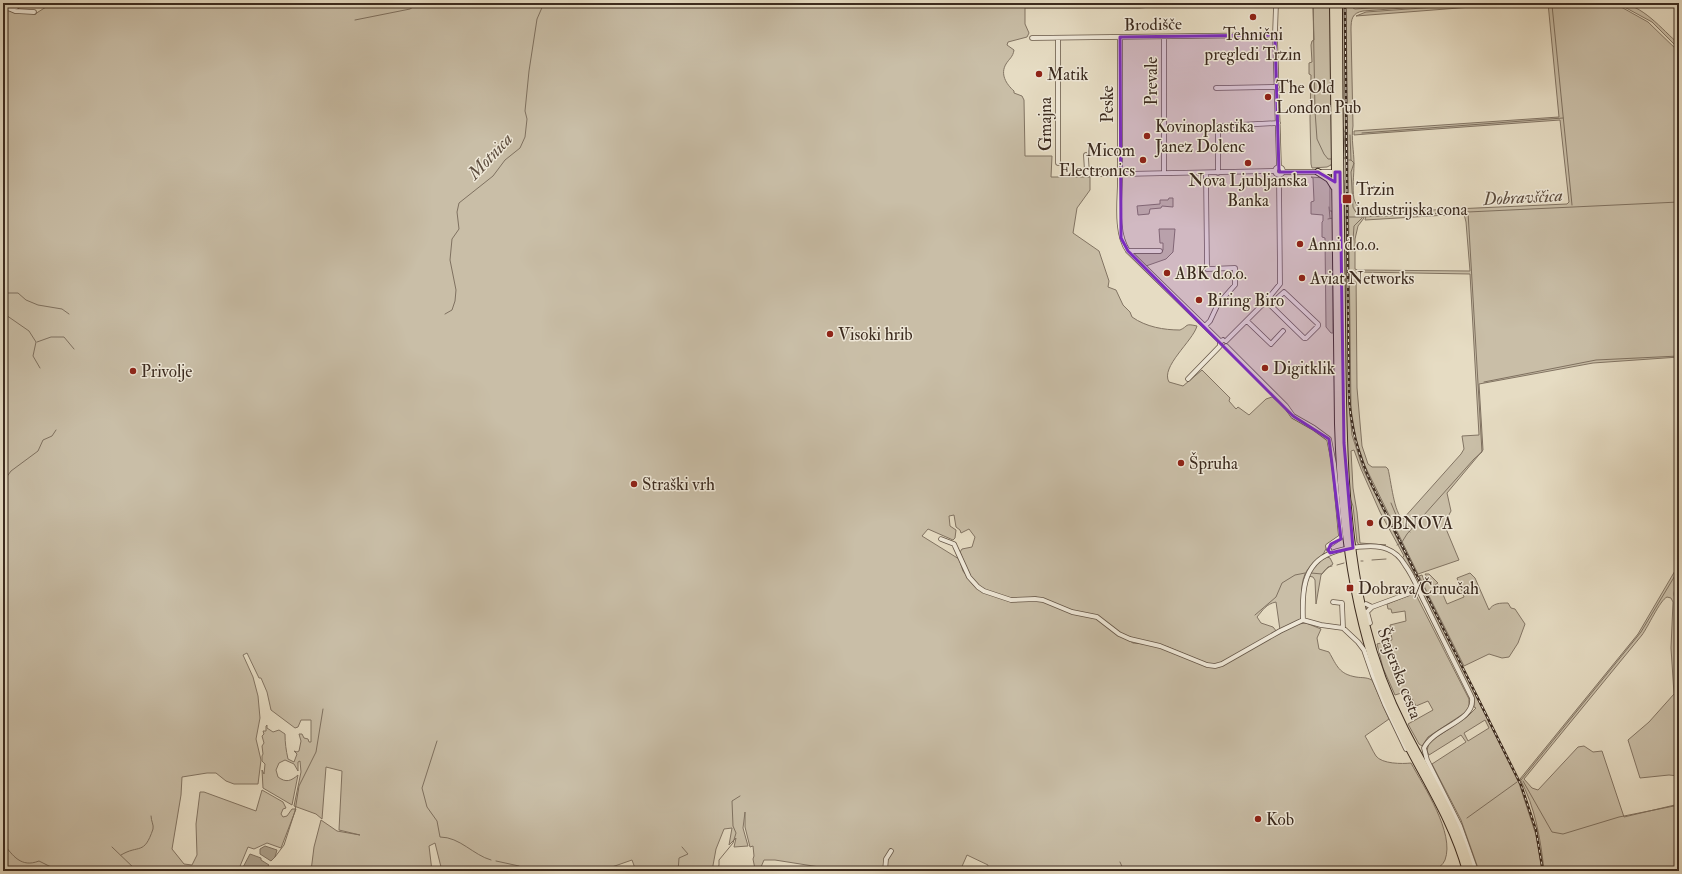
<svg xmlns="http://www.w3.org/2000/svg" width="1682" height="874" font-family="'IM FELL Double Pica',serif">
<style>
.green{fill:#c9bea7;stroke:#827463;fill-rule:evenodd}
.water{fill:#aca08b;stroke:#7f7160}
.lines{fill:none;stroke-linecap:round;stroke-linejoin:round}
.stream{stroke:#7f7160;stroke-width:1}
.minor-casing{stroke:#665748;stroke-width:5.5}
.primary-casing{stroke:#3c2b1f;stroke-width:8}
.minor{stroke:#efe8d8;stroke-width:4}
.primary{stroke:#e6dcc3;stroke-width:6}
.rail-casing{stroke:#3c2b1f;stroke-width:2.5}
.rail{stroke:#efe8d8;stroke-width:1;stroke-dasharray:3;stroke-linecap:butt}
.marked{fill:#7b2cbf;fill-opacity:0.2;stroke:#7b2cbf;stroke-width:3;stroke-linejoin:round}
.poi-dot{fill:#8f2418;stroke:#efe8d8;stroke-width:1.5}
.labels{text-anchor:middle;stroke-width:3;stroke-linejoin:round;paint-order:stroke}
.street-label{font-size:17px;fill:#3c2b1f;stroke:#efe8d8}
.poi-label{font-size:17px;fill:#3c2b1f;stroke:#efe8d8;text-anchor:start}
.water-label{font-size:18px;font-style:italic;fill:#5e4e3f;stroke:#efe8d8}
</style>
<rect width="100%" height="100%" fill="#e6dcc3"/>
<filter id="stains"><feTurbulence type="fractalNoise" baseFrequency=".005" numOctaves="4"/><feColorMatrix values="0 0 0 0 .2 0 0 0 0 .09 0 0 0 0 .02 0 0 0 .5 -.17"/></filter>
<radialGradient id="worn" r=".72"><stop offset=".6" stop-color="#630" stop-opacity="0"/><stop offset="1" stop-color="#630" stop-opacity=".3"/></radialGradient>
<!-- green -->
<path class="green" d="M47,3H1187H1185L1183,6L1163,7V5L1152,4L1151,7L1140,8H1025V24L1029,33L1027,37L1008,42L1007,45L1014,50C1013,57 1009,59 1006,64C1000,74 1006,84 1014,91V93L1022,96L1024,100L1025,156H1052L1051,177H1090V190L1077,208L1073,233L1099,251L1109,281L1108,287L1116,290L1123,305L1130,312L1132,317C1146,327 1164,330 1180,330C1189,326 1184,323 1197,326C1193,341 1160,367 1169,382L1183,386L1202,370L1230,398L1229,401L1236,409L1238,407L1249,415L1266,399L1272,397L1284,407L1292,418L1307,425L1328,440L1332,458L1340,536L1327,544C1326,558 1310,562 1305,574C1299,588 1303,604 1301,619L1280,630L1276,602C1266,604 1263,610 1257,617L1261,623L1273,627L1277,632L1219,664L1214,665L1201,661L1168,647L1125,636L1101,619L1078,613L1036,597L1015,599L995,594L979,587L969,575L960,552L962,549L972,547L975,537L969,529L961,533L960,530L956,527L954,515L949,516L950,526L956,530L955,538L953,540L928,529L922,536L959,559L963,571L974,586L1012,601L1038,600L1099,619L1118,634L1133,643L1155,645L1215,667L1298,624L1306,623L1321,629L1317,638L1319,649L1329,652C1337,666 1339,674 1356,677C1362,678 1366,677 1372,680L1389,719L1365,736C1369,742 1372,750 1376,756C1382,764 1402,764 1411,763C1424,787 1455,833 1445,860C1443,865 1438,868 1434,871H989L987,870L988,865L967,855L960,871H846L837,868L832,869L775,860H764L761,867L755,869L753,859L754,856L753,846L750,847L745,827V812L743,828L748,846L734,847L736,838L729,845L732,828L724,829L716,849L712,871H636L632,860L609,868L610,871H442L435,843L429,846L432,871H311L314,847L321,820L337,831L360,835L339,830L342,771L326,767L322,819L316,814L294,806L301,772L300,761L298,762V771L294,764L285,760L279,763L276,770L278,777C286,783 291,781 298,775L292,805L263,788L262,770L264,774L265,764L262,761V756L263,754L262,746L264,743L262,736L264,734L263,731H266V726L267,725V728L273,732L279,730L285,734C285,743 286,750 288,759L294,762L297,754L294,751L297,752L299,751L301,741L299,734H302L304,738L308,739L309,742H311V720H301L298,727L295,728L271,710L267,692L261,678H259L247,653L243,655L253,677L258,696L260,718L256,739L261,760L258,784H234L226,781L216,773H207L182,777L181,795L172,849L184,864L192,865L197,855L196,824L200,792H204L256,811L262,790L283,802L286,808L283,809L281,814L283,817L287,816L292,809H296L281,848L267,843L254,849L248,847L238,871H3V22L6,19L3,13L9,10L35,14L46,7Z
M1313,3H1330L1331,12L1332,162L1331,165L1327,167L1312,168L1311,164L1310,118L1311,75L1309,74V63L1312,62L1311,45L1312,41L1314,40Z
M1341,3H1344L1346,158H1344L1343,163L1345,133L1342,125Z
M1346,3H1352L1353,8L1355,9L1440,3H1471L1363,11C1352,13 1351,19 1351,30L1353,126C1351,139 1354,151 1354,164C1354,176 1352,187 1354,199C1356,206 1363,211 1364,218L1358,226L1355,239V269L1358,270L1470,271L1466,222L1464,214L1365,220L1366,216L1364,213L1567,204L1569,202L1560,120L1366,134L1354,135V131L1559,117L1548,3H1614L1648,22L1679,52V357L1593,363L1479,384L1483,450L1447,493L1451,511L1444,524L1459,560L1418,574L1365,466L1356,440L1351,409ZM1356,272L1470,274L1479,435L1462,436L1464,449L1461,454L1403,519C1394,514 1391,480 1388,469L1386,467H1372L1368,464L1362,446L1357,388Z
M1493,3H1523L1356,16L1366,12Z
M1617,3C1642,3 1662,30 1679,44V49L1652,22Z
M1311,177L1324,178L1330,183V211H1332L1333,221V333H1331L1326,327L1325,238L1322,237V222L1323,221V215L1311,214V202L1314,201L1313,178Z
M1343,180H1344L1345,217H1346L1349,403L1352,435L1363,469L1415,575H1413L1402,558L1404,556L1380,512L1361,469L1354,450L1351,451L1353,488L1357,512L1360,543L1386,545H1359L1357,542L1353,506L1350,498L1346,446Z
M1169,198H1173V207L1162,206L1161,208L1150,209L1149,214L1138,215L1137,206L1160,204V200H1168Z
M1159,229H1175L1173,252L1166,259L1146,266L1131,253H1161L1163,250V243H1160Z
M1327,557L1330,558L1333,564L1325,570L1321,575L1316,604L1315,580L1313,577L1308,576C1312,569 1319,560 1327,557Z
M1679,564V776L1669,775L1640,778L1628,740L1649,722L1674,694L1671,648L1673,602L1671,598L1667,597C1660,600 1648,627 1642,635L1524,779L1532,788L1538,790L1578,747L1584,746L1593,752L1602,751L1624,817L1679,804V871H1544C1541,841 1535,806 1520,779L1638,634Z
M1470,573L1475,578L1489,610C1493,603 1500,603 1508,603L1511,608L1515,609L1525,624L1518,643L1509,657L1502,658L1489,654L1464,666L1419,576L1422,575L1425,583L1429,582L1425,574H1429L1438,583L1433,586L1439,585L1447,604L1464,597L1457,578Z
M1417,577L1519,783L1536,835L1542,871H1479L1461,820L1432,764L1466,742L1461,735L1429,755L1427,751L1429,742L1467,717L1476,708L1474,707V701L1472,695L1419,588L1415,578ZM1485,720L1489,728L1468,741L1464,733Z
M1415,593L1469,699V708L1463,714L1428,737L1422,746L1419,744L1408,724L1433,710L1428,701L1416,706L1408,691L1395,695L1383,668L1377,644L1392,640L1390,625L1406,621L1405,611L1392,613L1391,609H1388L1387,604Z"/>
<!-- water -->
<path class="water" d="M265,846L277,850L275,857L271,861L260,854V849Z
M250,854L261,858V860L269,865L264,871H241Z"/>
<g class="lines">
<!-- stream -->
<path class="stream" d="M1313,3L1315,111L1317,139L1324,154L1328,159H1332
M1552,5L1572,205
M355,20L410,9L419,3
M1362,133L1563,118
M1350,135L1351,160
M1348,160H1351L1354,163L1351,172L1353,207L1355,211L1362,217L1679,202
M1329,207L1330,218
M1349,217H1362
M1328,219L1333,218
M1353,240L1354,226L1362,218
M3,293H18L26,300L38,305L62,309L69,314
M3,313L29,331L36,342L33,356L40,368
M445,314L452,310L455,301L456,290L450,260L452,239L459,229L457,212L459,203L493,176L505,160L520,148L525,137L527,119L525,111L529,71L537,19L544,3
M37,342L51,337H64L74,349
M1484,382L1596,360L1679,356
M3,482L11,471L38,451L43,440L52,436L56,430
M1391,503L1399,522L1410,532
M1402,542L1407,534L1474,459L1482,452L1468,212
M1397,545L1399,544
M1372,560L1386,559
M1361,561H1363
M1337,565L1344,563
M1311,573L1322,574L1328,567L1332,566
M1677,574L1674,594L1677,614L1676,700L1679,712
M1255,615L1276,597L1282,583L1295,575L1305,573
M3,667L7,661
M437,741L422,788L427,807L437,821L440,837C460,837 473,855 491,860
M1521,780L1641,632L1679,569
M1523,781L1552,832L1563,834L1619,817L1679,805
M1467,818L1517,782
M3,843C13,856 21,868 39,861L51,867L75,871
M112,847L137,871
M121,855C139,844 144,856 153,829C154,825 151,821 151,816
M275,857L284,845L295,811L299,786L316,752L323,709
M496,861L519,866L527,871
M1120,862L1124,871
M678,871L679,858L688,854L682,847
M717,871L719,865V860L733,843L736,833L733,826L732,801L740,796"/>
<!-- minor casing -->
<g class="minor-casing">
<path id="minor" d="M1276,3L1275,35L1279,167
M8,8L15,11L34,12
M3,9L16,7L22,3
M1164,37V173
M1032,38L1275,35
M1058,38V163
M1216,88L1277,87
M1086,155L1087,174H1117
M1275 171a4 4 0 1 1 8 0a4 4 0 1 1-8 0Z
M1120,171V37
M1283,172H1336
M1218,173V126L1278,123
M1123,174L1274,171
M1120,177C1120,199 1115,233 1128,251L1220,341
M1128,251H1160
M1266,301L1304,338H1306L1318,326V324L1284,292L1270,305
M1247,321L1271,344L1283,331
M1205,326L1210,321L1218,304L1235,285V268L1207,269L1206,173
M1226,341L1266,301L1280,284L1279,176
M1226,346L1286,406L1293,416L1314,428L1329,439L1334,464L1341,537L1328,546L1330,553
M1188,379L1220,346V342L1223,340
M941,539L954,544L969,577L978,587L984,591L1011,600L1035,599L1043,600L1072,612L1097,617L1119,634L1130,639L1160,646L1207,665L1215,666L1222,664L1280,631L1303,620
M1333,602L1342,603L1343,628
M1366,604L1372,607L1418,590
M1370,623L1367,612L1372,607
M1406,749L1385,705L1373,676L1364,650L1358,642L1343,628L1321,625L1303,620C1302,594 1302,564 1331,553C1343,548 1375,543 1387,549C1395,552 1401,558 1405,565C1414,577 1419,592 1426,605C1441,636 1457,667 1472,698C1475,722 1434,727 1424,748L1427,760L1460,826L1476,871
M979,869L983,871
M885,871L886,859L891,851"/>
</g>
<!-- primary casing -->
<g class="primary-casing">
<path id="primary" d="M1333,3L1338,424C1341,520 1352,619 1390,709C1413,764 1450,812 1466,871
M1339,3C1339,108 1341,212 1342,317C1343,419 1342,524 1366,624C1375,661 1388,696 1405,729C1429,776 1458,820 1471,871
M1318,172L1329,179L1334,187"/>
</g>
<!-- minor -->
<use href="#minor" class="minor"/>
<!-- primary -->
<use href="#primary" class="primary"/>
<!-- rail casing -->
<g class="rail-casing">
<path id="rail" d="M1345,3L1349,393C1350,426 1358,455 1372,485L1521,785L1536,830L1543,871"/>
</g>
<!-- rail -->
<use href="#rail" class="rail"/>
</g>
<!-- marked area -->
<path class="marked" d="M1275,35L1279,172H1318L1335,182V172H1340L1344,443L1353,548L1330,553L1328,550L1331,544L1341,539L1329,439L1293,416L1128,251L1121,238L1120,37Z"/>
<!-- markers -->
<g class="poi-dot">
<circle cx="1253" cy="17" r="4"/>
<circle cx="1039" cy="74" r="4"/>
<circle cx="1268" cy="97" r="4"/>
<circle cx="1147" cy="136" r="4"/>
<circle cx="1143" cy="160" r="4"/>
<circle cx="1248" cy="163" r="4"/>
<rect x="1342" y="194" width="10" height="10" rx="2"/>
<circle cx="1300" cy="244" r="4"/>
<circle cx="1167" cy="273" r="4"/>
<circle cx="1302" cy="278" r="4"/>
<circle cx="1199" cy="300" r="4"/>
<circle cx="830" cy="334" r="4"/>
<circle cx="1265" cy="368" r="4"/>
<circle cx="133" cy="371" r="4"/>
<circle cx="1181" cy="463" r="4"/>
<circle cx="634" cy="484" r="4"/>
<circle cx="1370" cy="523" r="4"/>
<rect x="1346" y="584" width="8" height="8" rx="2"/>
<circle cx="1258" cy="819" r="4"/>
</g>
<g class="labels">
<!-- street labels -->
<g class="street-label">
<text transform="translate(1153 24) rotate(-1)" y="6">Brodišče</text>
<text transform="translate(1151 81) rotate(-90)" y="6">Prevale</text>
<text transform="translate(1107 104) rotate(-90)" y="6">Peske</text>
<text transform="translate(1045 124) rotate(-90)" y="6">Gmajna</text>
<text transform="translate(1400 673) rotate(69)" y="6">Štajerska cesta</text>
</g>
<!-- poi labels -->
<g class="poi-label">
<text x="1253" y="40" text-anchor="middle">Tehnični<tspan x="1253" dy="20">pregledi Trzin</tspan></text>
<text x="1047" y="80">Matik</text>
<text x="1276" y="93">The Old<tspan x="1276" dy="20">London Pub</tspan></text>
<text x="1155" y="132">Kovinoplastika<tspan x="1155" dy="20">Janez Dolenc</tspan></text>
<text x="1135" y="156" text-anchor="end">Micom<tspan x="1135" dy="20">Electronics</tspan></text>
<text x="1248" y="186" text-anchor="middle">Nova Ljubljanska<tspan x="1248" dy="20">Banka</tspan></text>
<text x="1356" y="195">Trzin<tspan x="1356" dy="20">industrijska cona</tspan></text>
<text x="1308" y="250">Anni d.o.o.</text>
<text x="1175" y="279">ABK d.o.o.</text>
<text x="1310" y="284">Aviat Networks</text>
<text x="1207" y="306">Biring Biro</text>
<text x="838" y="340">Visoki hrib</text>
<text x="1273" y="374">Digitklik</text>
<text x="141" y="377">Privolje</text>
<text x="1189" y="469">Špruha</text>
<text x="642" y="490">Straški vrh</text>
<text x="1378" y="529">OBNOVA</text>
<text x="1358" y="594">Dobrava/Črnučah</text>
<text x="1266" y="825">Kob</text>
</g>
<!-- water labels -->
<g class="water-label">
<text transform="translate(490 156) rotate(-47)" y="6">Motnica</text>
<text transform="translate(1523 197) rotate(-3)" y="6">Dobravščica</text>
</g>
</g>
<!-- margin -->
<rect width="1682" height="874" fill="none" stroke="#e6dcc3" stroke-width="16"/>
<rect x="4" y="4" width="1674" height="866" fill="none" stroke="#3c2b1f" stroke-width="2"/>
<rect x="8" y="8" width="1666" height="858" fill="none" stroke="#3c2b1f"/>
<rect width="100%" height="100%" filter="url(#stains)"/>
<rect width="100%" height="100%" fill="url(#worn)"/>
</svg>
